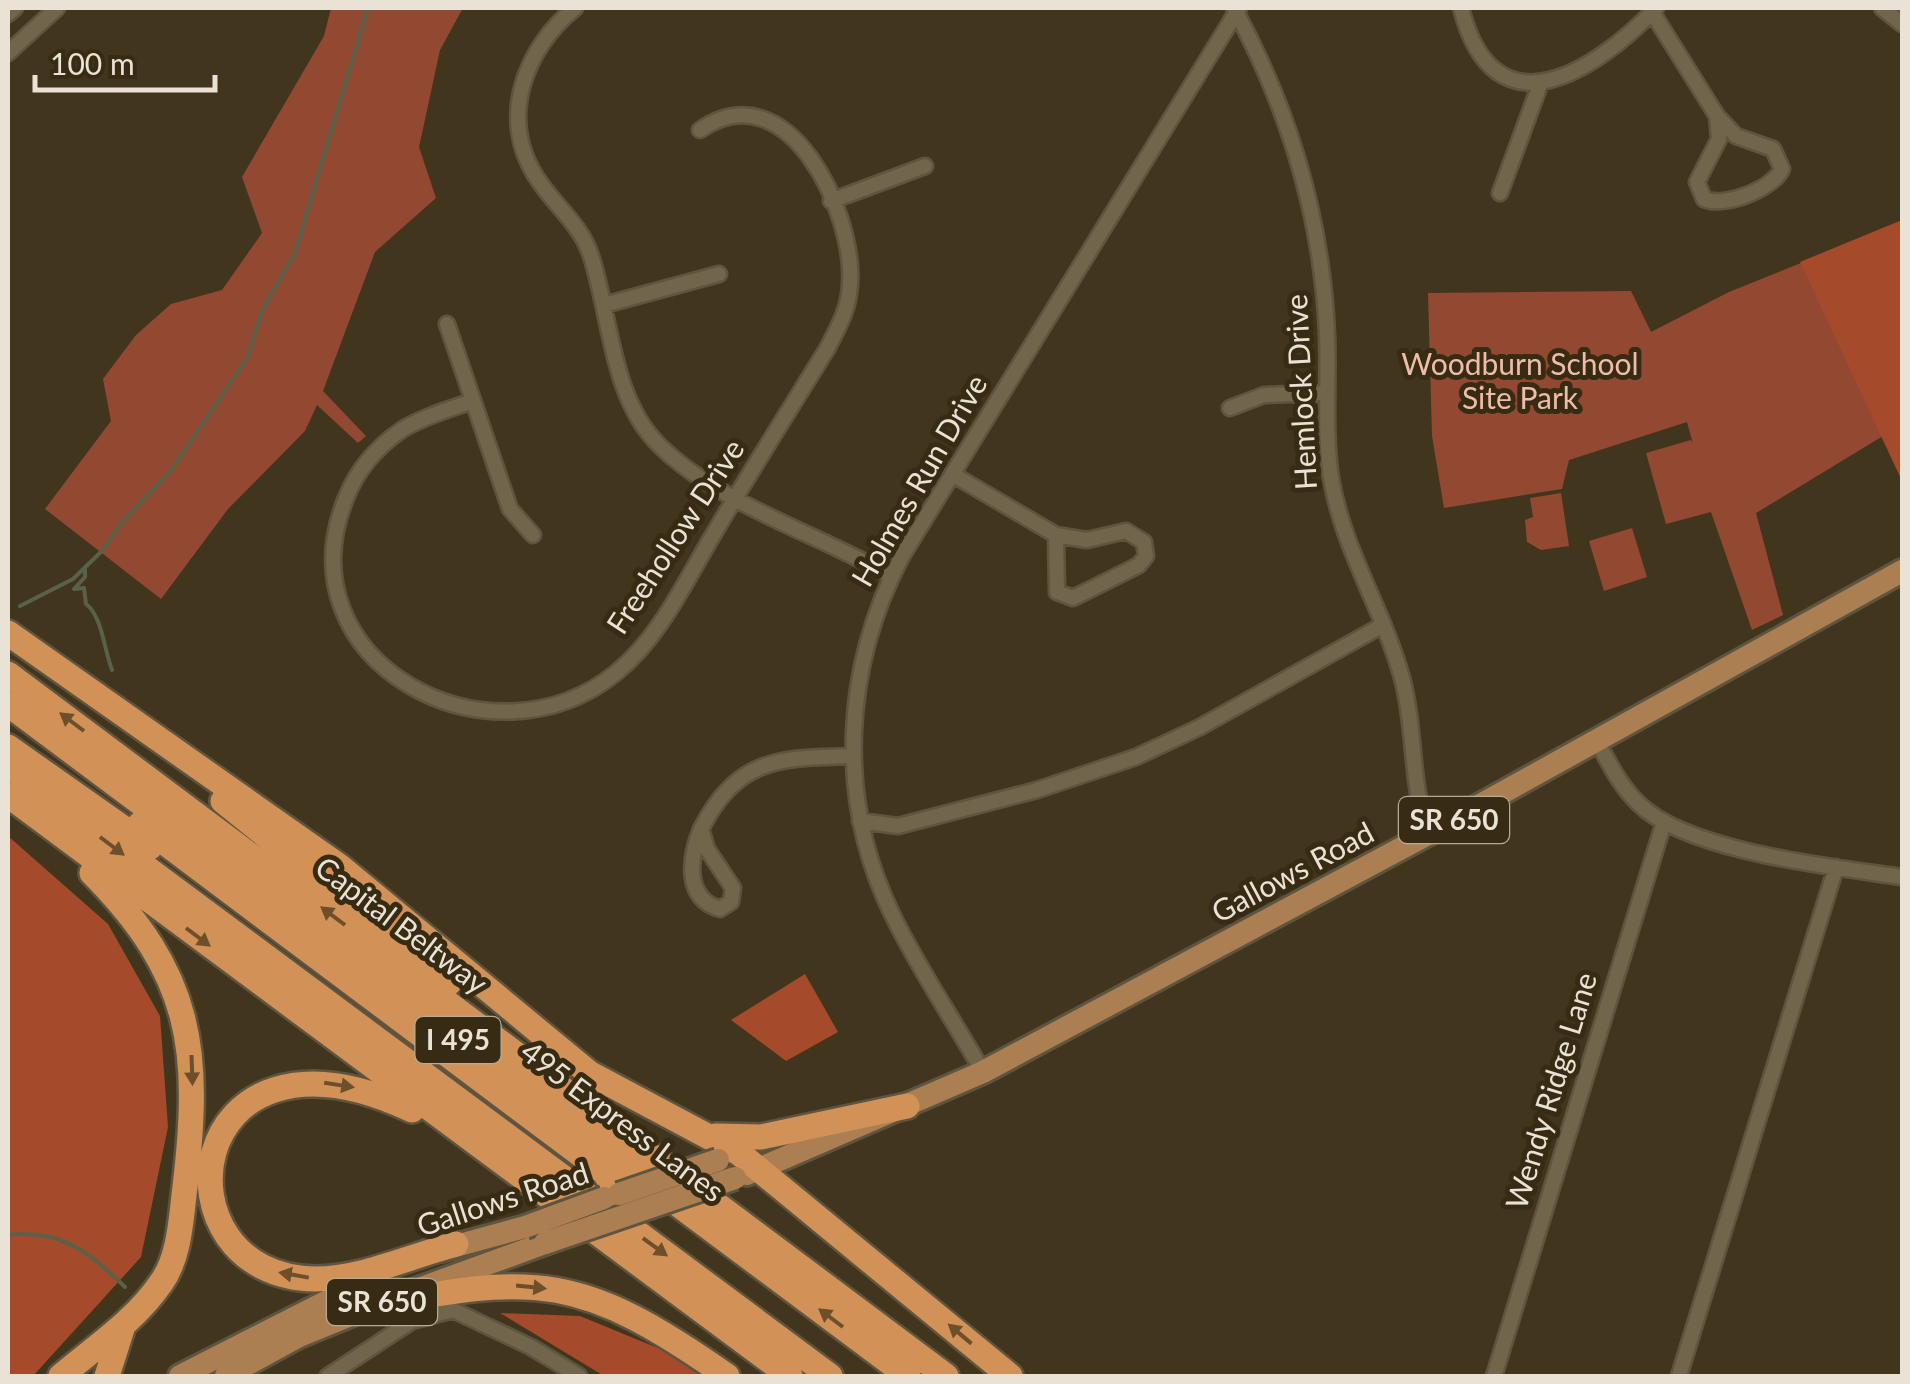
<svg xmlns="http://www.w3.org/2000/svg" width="1910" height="1384" font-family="Lato,sans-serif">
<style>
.green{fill:#934831}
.forest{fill:#a64a2c}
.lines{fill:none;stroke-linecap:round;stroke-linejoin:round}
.stream{stroke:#596149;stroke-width:4}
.minor-casing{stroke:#5e543f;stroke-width:19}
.primary-casing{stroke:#5e543f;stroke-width:28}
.motorway-casing{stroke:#5e543f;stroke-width:30}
.minor{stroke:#71654b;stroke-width:14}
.primary{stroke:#ab7f52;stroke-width:22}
.motorway{stroke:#d19157;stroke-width:25}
.primary-bridge-casing{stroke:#5e543f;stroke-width:28;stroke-linecap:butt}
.primary-bridge{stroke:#ab7f52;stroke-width:22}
.oneway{fill:#6d4f2b}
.labels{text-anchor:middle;stroke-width:10;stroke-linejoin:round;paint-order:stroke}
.shield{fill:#372c13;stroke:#b4ac9b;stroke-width:2.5}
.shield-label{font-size:28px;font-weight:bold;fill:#eae3d5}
.park-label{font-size:30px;fill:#efbcab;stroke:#372c13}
.street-label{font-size:30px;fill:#eae3d5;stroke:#372c13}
</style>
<rect width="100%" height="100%" fill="#41361d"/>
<!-- green -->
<path class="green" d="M331,8H463L440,50L419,147L436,198L375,252L323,391L366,436L358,443L317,405L305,431L228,509L161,599L45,509L111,421L103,379L136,335L171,304L222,290L262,233L242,177L324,36Z
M1801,263L1883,436L1756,513L1783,615L1752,630L1711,512L1666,524L1646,453L1691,440L1693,444L1687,422L1569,460L1562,489L1444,508L1432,436L1428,293L1631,291L1651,332L1729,292Z
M1561,493L1569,546L1541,550L1527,542L1525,520L1533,517L1530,498Z
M1632,528L1647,577L1604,591L1589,541Z"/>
<!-- forest -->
<path class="forest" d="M1902,220V481L1800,262Z
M8,836L108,924L160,1016L168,1127L141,1257L33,1376H8Z
M805,974L838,1032L786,1061L731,1020Z
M500,1313L580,1316L665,1351L708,1376H604Z"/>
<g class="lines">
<!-- stream -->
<path class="stream" d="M85,569V577L74,589L84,588L86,604C102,616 104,649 112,670
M20,606L73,579L104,549L119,526L170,472L248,357L262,311L295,253L368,8
M8,1235C60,1229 90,1252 125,1287"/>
<!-- minor casing -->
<g class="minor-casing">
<path id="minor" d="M575,8C525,48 499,117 535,175C552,204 580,222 591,256C611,317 611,399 660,446C719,504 820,535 891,576
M1234,8C1289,109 1322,219 1327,334C1329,382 1324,430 1331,478C1343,550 1383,609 1402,678C1416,730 1410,783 1428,834
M1461,8C1494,138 1596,71 1656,8
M1882,8L1902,24
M1652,12L1717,116
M8,14L15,8
M8,53L57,8
M1717,116L1736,136L1773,149L1782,169C1773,189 1724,208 1704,199L1697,182L1719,139Z
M1500,193L1541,82
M831,201L925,166
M604,305L719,274
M447,324L510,509L533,535
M473,401C450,409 425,416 403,429C378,446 357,470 346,498C279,663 492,775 617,672C661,636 687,578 716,530C752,469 790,409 827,349C838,328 849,309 850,284C855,214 789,69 700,130
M1230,408L1264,395L1327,393
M952,474L1056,535
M1126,531L1144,542L1146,556L1139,565L1073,598L1057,592L1056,535L1087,540Z
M1597,741C1609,763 1620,786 1639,804C1688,852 1834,867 1902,877
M860,821L898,826L1037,790L1136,757L1200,727L1383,625
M701,829L707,849L733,888L731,902L720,909C683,898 690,856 701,829Z
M701,829C738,757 780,758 852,756
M983,1072C953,1019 918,968 892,914C836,799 843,668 902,556L1239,8
M328,1376L412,1321L453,1310L531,1347L579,1376
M1494,1376L1664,822
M1679,1376L1836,867"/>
</g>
<!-- primary casing -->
<g class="primary-casing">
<path id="primary" d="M747,1174L983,1072L1428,834L1902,571
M441,1250L525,1227
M410,1292L545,1243
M180,1376L375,1277
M226,1376L299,1336L380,1303"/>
</g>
<!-- motorway casing -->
<g class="motorway-casing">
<path id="motorway" d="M8,633L339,866L589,1073L739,1153L1010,1376
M8,674L946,1376
M8,704L908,1376
M8,747L150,847
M8,765L830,1376
M8,795L790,1376
M223,801L449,983
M140,824L604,1172L619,1194L620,1217
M412,1110C178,1000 150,1277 315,1279C362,1279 411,1256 456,1244
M716,1136L761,1137L907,1106
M366,1308C536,1271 583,1275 727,1376
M61,1376C95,1347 135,1321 161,1283C180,1257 181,1218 185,1187C201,1050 193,975 92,873
M107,1376L123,1326"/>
</g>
<!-- minor -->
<use href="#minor" class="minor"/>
<!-- primary -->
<use href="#primary" class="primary"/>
<!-- motorway -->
<use href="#motorway" class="motorway"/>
<!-- primary-bridge casing -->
<g class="primary-bridge-casing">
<path id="primary-bridge" d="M619,1194L718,1160
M525,1227L604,1198
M545,1243L735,1178"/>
</g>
<!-- primary-bridge -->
<use href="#primary-bridge" class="primary-bridge"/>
</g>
<!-- one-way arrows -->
<defs><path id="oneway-solid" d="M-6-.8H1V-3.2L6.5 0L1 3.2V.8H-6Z" transform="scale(2.5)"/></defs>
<g class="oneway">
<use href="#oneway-solid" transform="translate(72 722) rotate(-143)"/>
<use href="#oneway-solid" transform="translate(112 846) rotate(37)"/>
<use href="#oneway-solid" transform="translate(333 916) rotate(-143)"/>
<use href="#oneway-solid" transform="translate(198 937) rotate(37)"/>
<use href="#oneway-solid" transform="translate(192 1070) rotate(88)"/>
<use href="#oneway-solid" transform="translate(339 1085) rotate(9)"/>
<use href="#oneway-solid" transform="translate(655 1247) rotate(36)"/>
<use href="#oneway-solid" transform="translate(294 1275) rotate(-170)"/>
<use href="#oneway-solid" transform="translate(531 1287) rotate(6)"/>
<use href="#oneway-solid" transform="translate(831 1318) rotate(-143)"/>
<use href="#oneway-solid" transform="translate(960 1334) rotate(-140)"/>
</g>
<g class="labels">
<!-- shield labels -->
<g class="shield">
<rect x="1399" y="797" width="110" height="46" rx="8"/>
<rect x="415.5" y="1017" width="85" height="46" rx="8"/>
<rect x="327" y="1279" width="110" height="46" rx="8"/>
</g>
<g class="shield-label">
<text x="1454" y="830">SR 650</text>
<text x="458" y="1050">I 495</text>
<text x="382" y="1312">SR 650</text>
</g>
<!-- park labels -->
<g class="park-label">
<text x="1520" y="375">Woodburn School<tspan x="1520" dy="34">Site Park</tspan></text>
</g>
<!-- street labels -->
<g class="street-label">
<text transform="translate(1302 392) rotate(-93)" y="10">Hemlock Drive</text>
<text transform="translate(920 481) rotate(-60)" y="10">Holmes Run Drive</text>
<text transform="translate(676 537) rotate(-57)" y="10">Freehollow Drive</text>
<text transform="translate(1293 873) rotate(-28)" y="10">Gallows Road</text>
<text transform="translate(401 926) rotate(37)" y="10">Capital Beltway</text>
<text transform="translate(1552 1091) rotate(-73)" y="10">Wendy Ridge Lane</text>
<text transform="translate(622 1122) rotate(37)" y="10">495 Express Lanes</text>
<text transform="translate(503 1200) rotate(-18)" y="10">Gallows Road</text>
</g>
</g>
<!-- border -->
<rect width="1910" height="1384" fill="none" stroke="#eae3d5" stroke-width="20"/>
<!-- scale -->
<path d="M35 75v15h180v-15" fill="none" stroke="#eae3d5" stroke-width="5"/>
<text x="50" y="75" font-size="30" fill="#eae3d5" stroke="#372c13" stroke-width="8" paint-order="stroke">100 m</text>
</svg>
